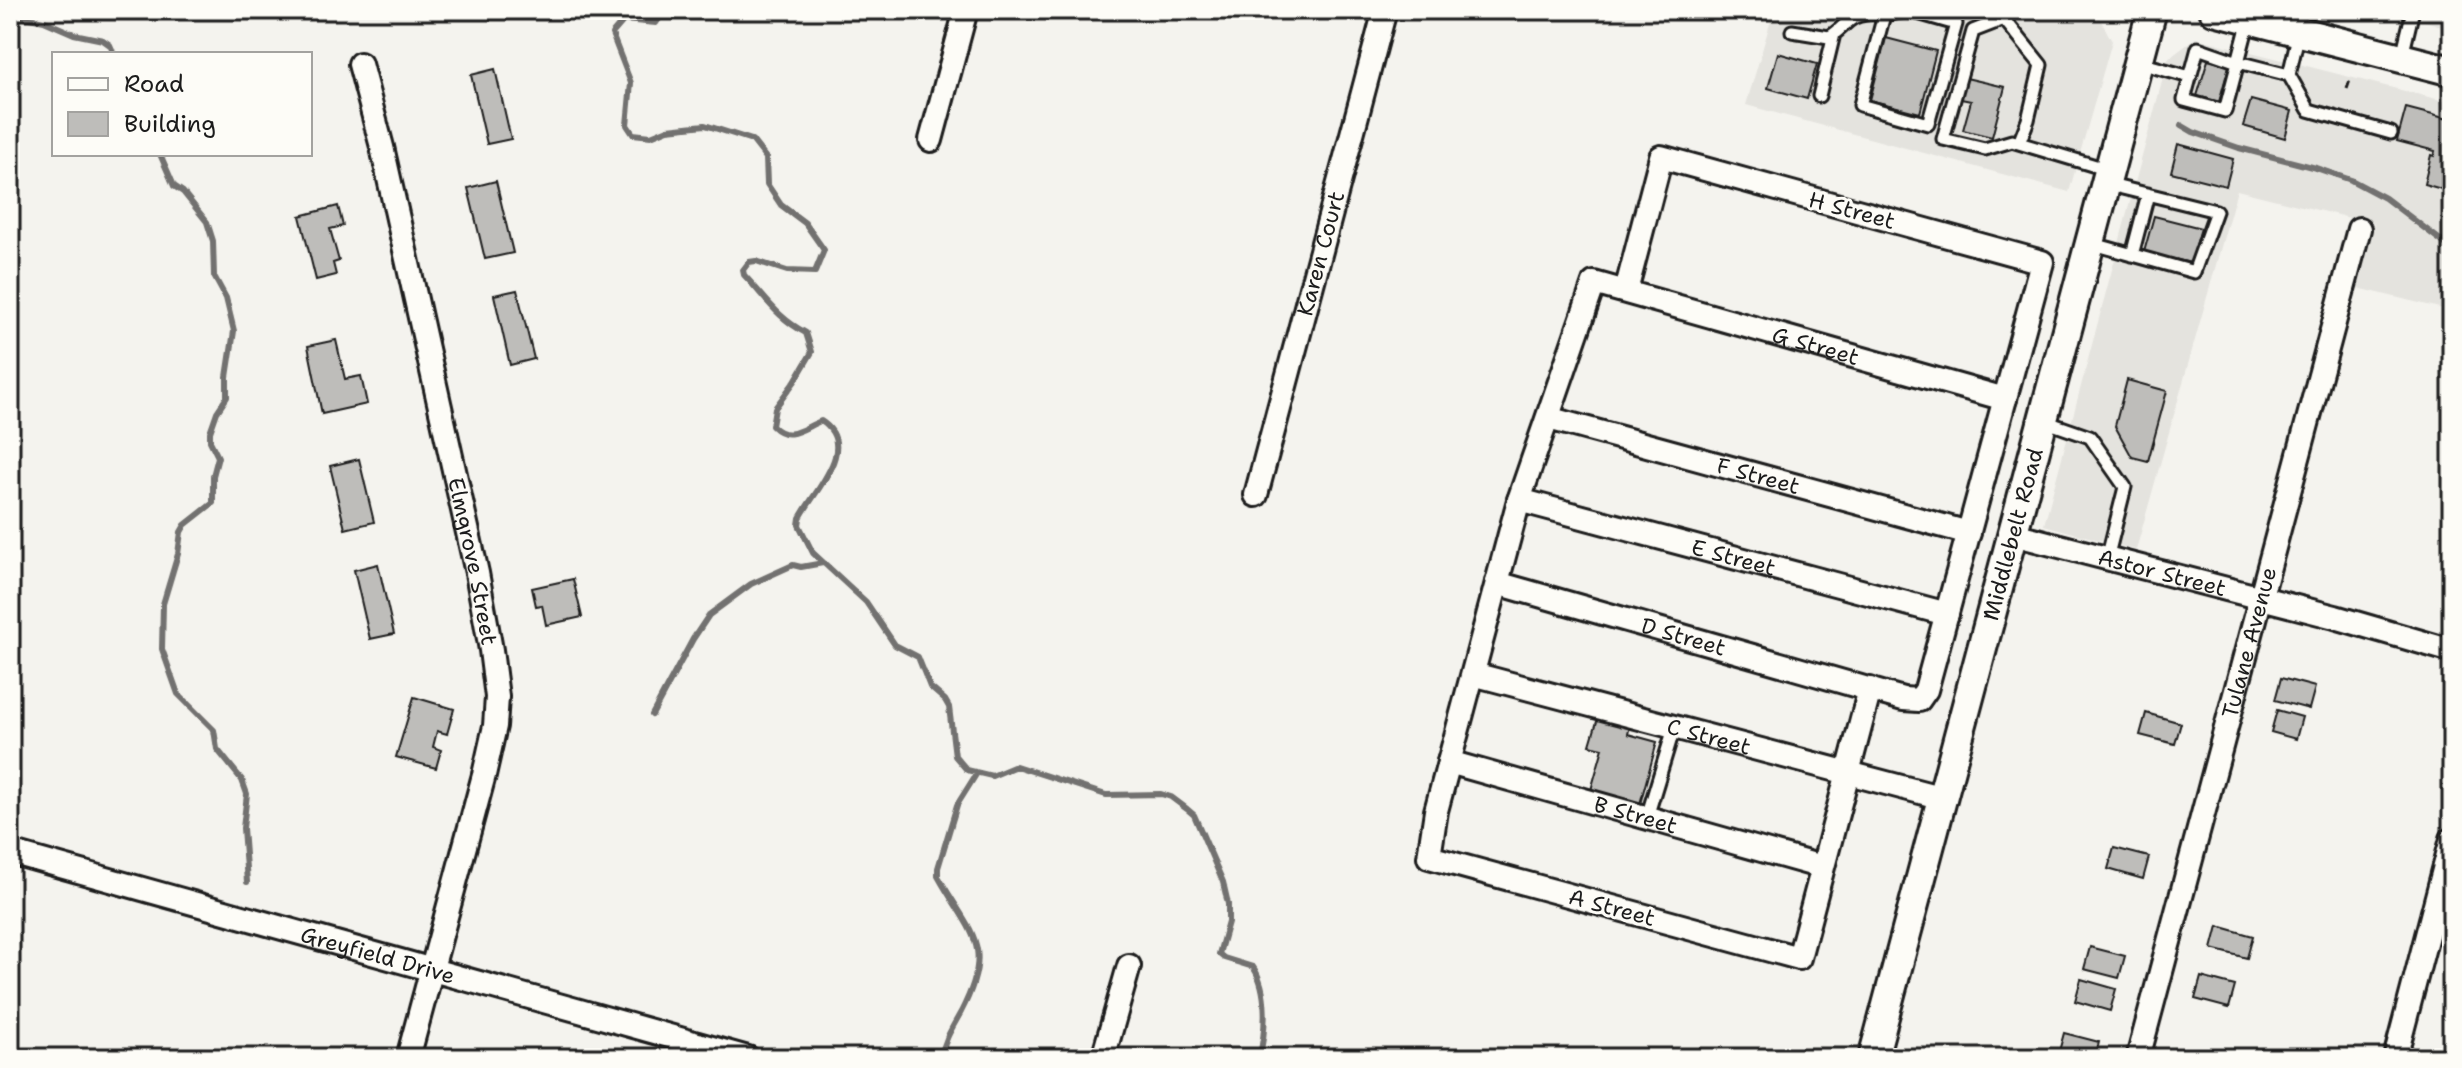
<svg xmlns="http://www.w3.org/2000/svg" width="2462" height="1068" font-family="'Shantell Sans',sans-serif">
<style>
.built{fill:#e4e3de}
.lines{fill:none;stroke-linecap:round;stroke-linejoin:round}
.stream{stroke:#72716f;stroke-width:6}
.building{fill:#bebdba;stroke:#1c1c1c;stroke-width:2}
.service-casing{stroke:#1c1c1c;stroke-width:17}
.minor-casing{stroke:#1c1c1c;stroke-width:28}
.tertiary-casing{stroke:#1c1c1c;stroke-width:34}
.path{stroke:#1c1c1c;stroke-width:3;stroke-dasharray:8 6;stroke-linecap:butt}
.service{stroke:#fdfcf7;stroke-width:11}
.minor{stroke:#fdfcf7;stroke-width:22}
.tertiary{stroke:#fdfcf7;stroke-width:28}
.labels{text-anchor:middle;stroke-width:6;stroke-linejoin:round;paint-order:stroke}
.street-label{font-size:22px;fill:#1c1c1c;stroke:#fdfcf7}
</style>
<rect width="100%" height="100%" fill="#f4f3ee"/>
<filter id="ink" filterUnits="userSpaceOnUse"><feTurbulence type="fractalNoise" baseFrequency=".0125" numOctaves="2"/><feDisplacementMap in="SourceGraphic" scale="16" xChannelSelector="R" yChannelSelector="G"/><feConvolveMatrix kernelMatrix="1 2 1 2 8 2 1 2 1" color-interpolation-filters="sRGB"/></filter>
<g filter="url(#ink)">
<!-- built -->
<path class="built" d="M1774,10H2095L2112,41L2069,192L1746,105Z
M2387,10H2452V29Z
M2196,38L2452,103V311L2358,288L2374,224L2237,190L2136,550L2044,525L2168,59Z"/>
<g class="lines">
<!-- stream -->
<path class="stream" d="M665,10L656,23L624,20L612,34L631,83L627,125L633,134L651,136L668,129L705,125L752,140L766,158L767,184L781,205L805,223L824,250L815,272L787,271L756,261L749,262L743,270L744,275C766,298 777,318 806,333L812,352L795,381L775,408L772,426C789,443 804,427 821,421C860,446 814,491 800,518L799,525L813,553L866,602L895,645L918,657L930,687L945,700L949,707L955,756L967,770L992,776L1016,766L1106,795L1161,794L1171,797L1187,809L1194,815L1223,882L1228,904V922L1219,954L1224,958L1253,967C1269,990 1266,1032 1259,1058
M10,14L44,21L74,34L103,40L110,45L114,54
M2181,125L2193,132L2239,148L2316,168L2351,180L2385,198L2452,249
M160,154L174,186L183,192L207,222L213,241L214,276L226,298L234,331L227,377V397L217,412L210,432V441L218,457L213,476V503L185,525L181,532L178,554L163,604L162,649L178,694L214,730L217,749L242,780L247,794L243,828L247,882
M652,715L693,639L709,615L751,584L793,565L801,567L823,563
M941,1058C944,1040 952,1028 961,1012C996,944 970,934 938,876V868L957,805L977,773"/>
</g>
<!-- building -->
<path class="building" d="M1886,38L1936,51L1920,113L1870,100Z
M1778,53L1817,64L1807,99L1768,88Z
M2208,60L2229,66L2219,102L2197,96Z
M495,69L511,139L487,144L471,75Z
M1966,78L2005,87L1992,137L1963,130L1971,101L1961,99Z
M2251,100L2292,111L2285,138L2243,126Z
M2406,108L2452,120V192L2424,184L2431,155L2434,156L2435,151L2397,141Z
M2178,144L2233,159L2226,186L2171,172Z
M496,181L513,253L485,259L468,188Z
M338,206L343,226L330,229L339,261L333,263L336,275L316,280L300,216Z
M2154,216L2201,228L2191,263L2144,252Z
M517,290L534,359L510,365L494,295Z
M336,340L345,379L361,376L367,404L322,414L308,346Z
M2127,380L2167,391L2148,461L2132,457L2115,426Z
M359,459L374,522L345,529L330,466Z
M378,564L394,634L370,639L354,570Z
M573,579L582,617L546,625L542,605L536,606L532,588Z
M2281,678L2315,687L2309,709L2275,700Z
M414,697L454,709L447,734L437,731L433,747L441,750L436,768L396,757Z
M2277,710L2302,717L2296,739L2271,732Z
M2146,713L2181,723L2175,744L2140,735Z
M1598,718L1630,726L1628,734L1657,742L1640,804L1591,790L1603,748L1590,745Z
M2114,848L2149,857L2143,879L2108,869Z
M2218,926L2253,936L2247,958L2212,949Z
M2090,947L2125,956L2119,978L2084,969Z
M2201,977L2235,986L2229,1008L2195,999Z
M2081,979L2116,989L2110,1011L2075,1001Z
M2064,1033L2099,1042L2095,1058H2070L2058,1055Z"/>
<g class="lines">
<!-- service casing -->
<g class="service-casing">
<path id="service" d="M2015,10L2004,19L1973,31L1943,139L1985,149L2012,141L2109,170
M2004,19L2041,65L2028,120L2019,143
M2249,20L2238,62L2198,48L2184,100L2225,111L2238,62L2289,75L2299,32
M1792,31L1829,37C1839,32 1845,22 1855,17C1872,9 1890,18 1907,10L1956,24L1928,124L1860,105L1884,15
M2402,56L2413,10
M2140,63L2190,77
M2289,75L2309,110L2391,133
M1819,96L1834,34
M2090,243L2194,272L2216,211L2106,184
M2132,255L2148,194
M2044,421L2090,437L2125,487L2107,559
M1647,817L1674,728"/>
</g>
<!-- minor casing -->
<g class="minor-casing">
<g id="minor">
<path id="s1" d="M360,64L382,147L477,573L491,650L497,697L495,726L484,775L408,1058"/>
<path d="M931,140L966,10"/>
<path id="s2" d="M1548,418L1969,533"/>
<path id="s3" d="M1256,495L1385,10"/>
<path id="s4" d="M1519,500L1947,614"/>
<path id="s5" d="M2013,534L2335,617L2452,651"/>
<path id="s6" d="M1497,583L1903,699L1919,700L1926,690L2042,262L1661,157L1626,291"/>
<path id="s7" d="M1473,674L1943,798"/>
<path id="s8" d="M1870,689L1799,958L1429,857L1436,811L1519,500L1594,283L2005,399"/>
<path id="s9" d="M1449,762L1822,867"/>
<path id="s10" d="M10,852L748,1058"/>
<path d="M1103,1058L1129,966"/>
<path id="s11" d="M2138,1058L2359,229"/>
<path d="M2395,1058L2452,839"/>
</g>
</g>
<!-- tertiary casing -->
<g class="tertiary-casing">
<g id="tertiary">
<path d="M2214,10L2452,71"/>
<path id="s12" d="M1873,1058L2152,10"/>
</g>
</g>
<!-- path -->
<path class="path" d="M2347,89L2351,77"/>
<!-- service -->
<use href="#service" class="service"/>
<!-- minor -->
<use href="#minor" class="minor"/>
<!-- tertiary -->
<use href="#tertiary" class="tertiary"/>
</g>
</g>
<g class="labels">
<!-- street labels -->
<g class="street-label">
<text transform="translate(1852 210) rotate(15)" y="8">H Street</text>
<text dy="8" stroke="none"><textPath href="#s3" startOffset="250">Karen Court</textPath></text>
<text dy="8" stroke="none"><textPath href="#s8" startOffset="1490">G Street</textPath></text>
<text dy="8" stroke="none"><textPath href="#s2" startOffset="218">F Street</textPath></text>
<text dy="8" stroke="none"><textPath href="#s12" startOffset="542">Middlebelt Road</textPath></text>
<text dy="8" stroke="none"><textPath href="#s4" startOffset="222">E Street</textPath></text>
<text dy="8" stroke="none"><textPath href="#s1" startOffset="510">Elmgrove Street</textPath></text>
<text dy="8" stroke="none"><textPath href="#s5" startOffset="154">Astor Street</textPath></text>
<text dy="8" stroke="none"><textPath href="#s6" startOffset="194">D Street</textPath></text>
<text dy="8" stroke="none"><textPath href="#s11" startOffset="430">Tulane Avenue</textPath></text>
<text dy="8" stroke="none"><textPath href="#s7" startOffset="244">C Street</textPath></text>
<text dy="8" stroke="none"><textPath href="#s9" startOffset="194">B Street</textPath></text>
<text transform="translate(1612 907) rotate(15)" y="8">A Street</text>
<text dy="8" stroke="none"><textPath href="#s10" startOffset="382">Greyfield Drive</textPath></text>
</g>
</g>
<!-- margin -->
<rect width="2462" height="1068" fill="none" stroke="#fdfcf7" stroke-width="40"/>
<rect x="20" y="20" width="2422" height="1028" fill="none" stroke="#1c1c1c" stroke-width="3" filter="url(#ink)"/>
<!-- legend -->
<rect x="52" y="52" width="260" height="104" fill="#fdfcf7" stroke="#a3a29f" stroke-width="2"/>
<rect x="68" y="78" width="40" height="12" fill="#fdfcf7" stroke="#a3a29f" stroke-width="2"/>
<text x="124" y="92" font-size="24" fill="#1c1c1c">Road</text>
<rect x="68" y="112" width="40" height="24" fill="#bebdba" stroke="#a3a29f" stroke-width="2"/>
<text x="124" y="132" font-size="24" fill="#1c1c1c">Building</text>
</svg>
